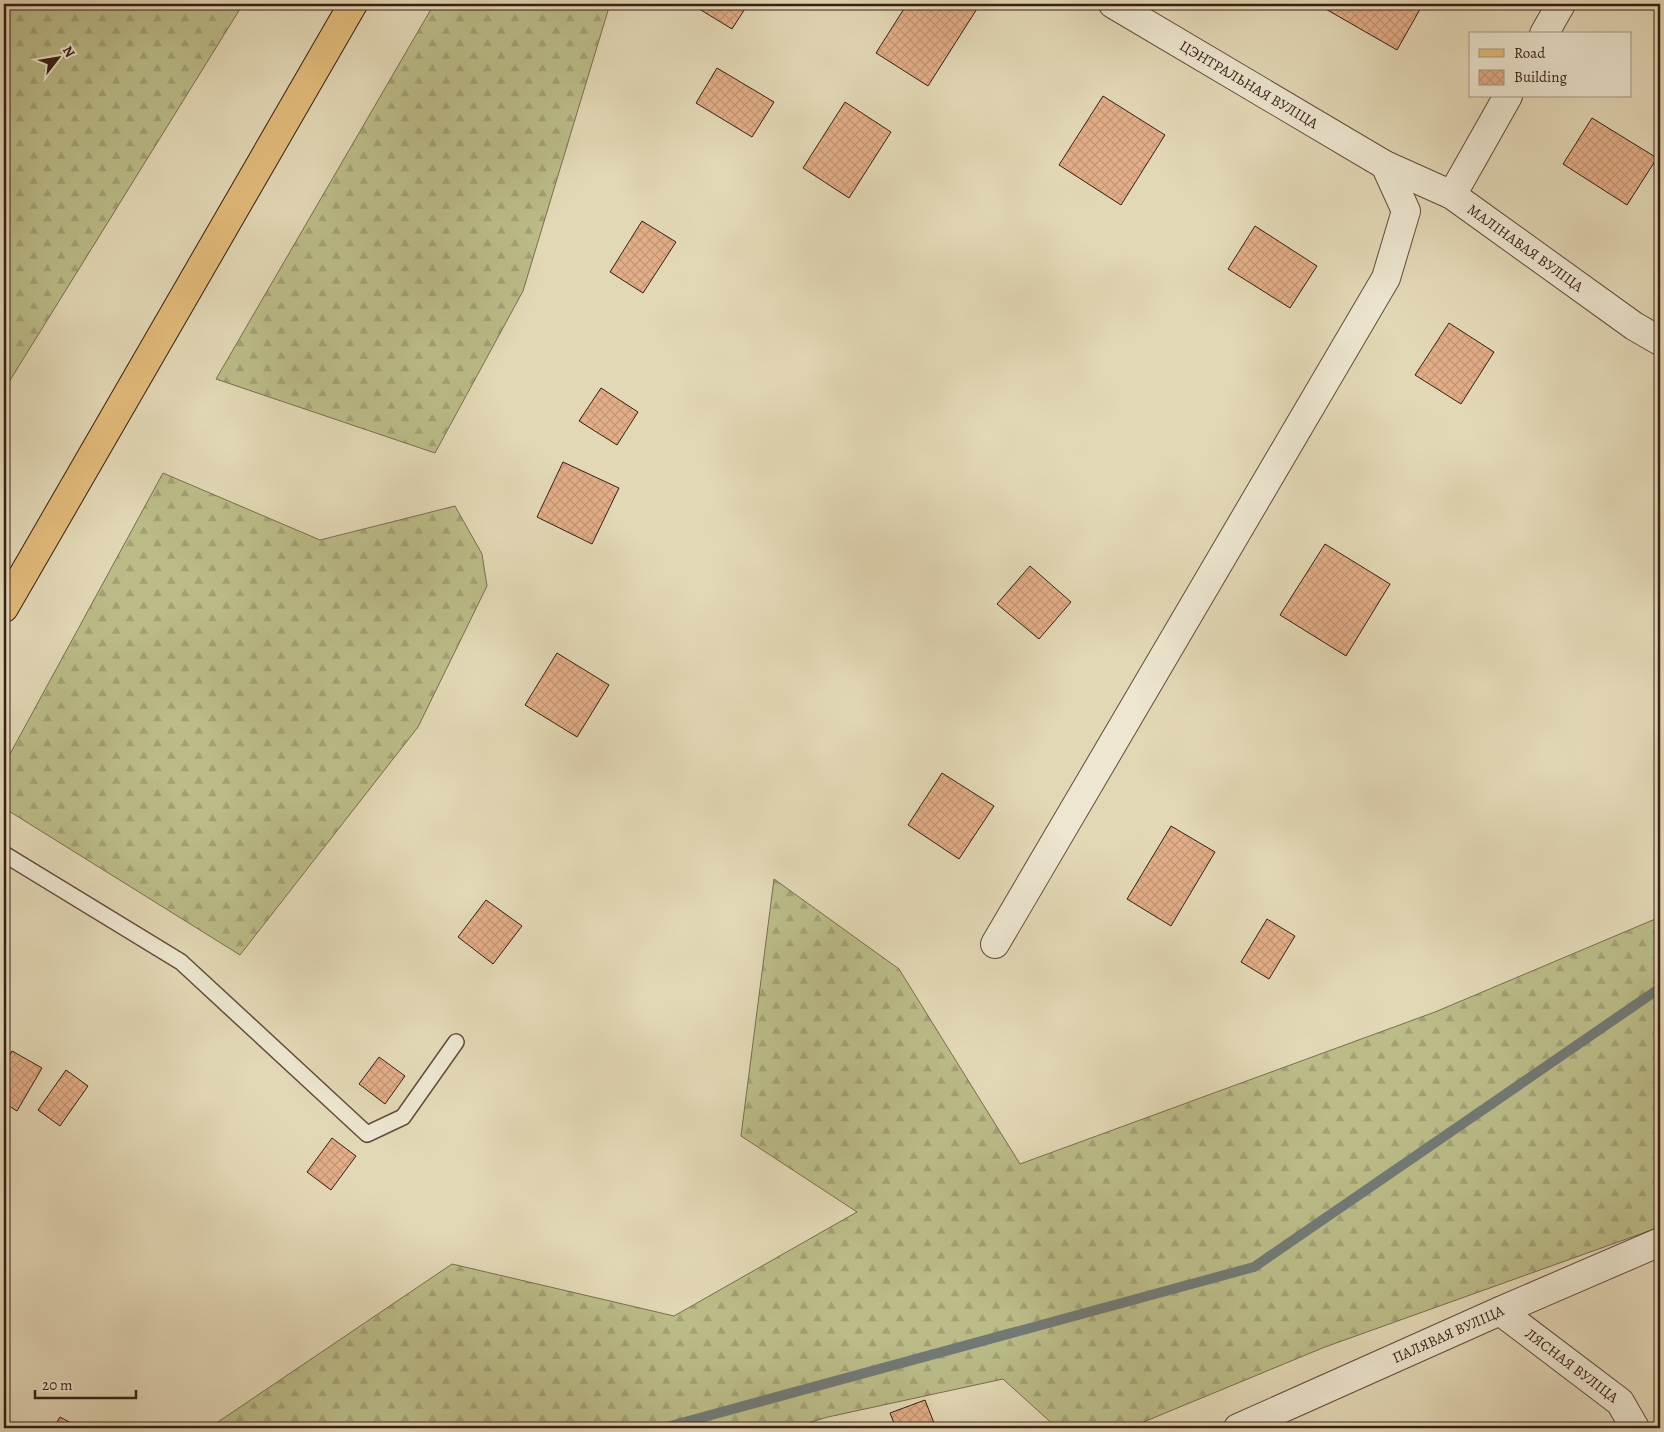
<svg xmlns="http://www.w3.org/2000/svg" width="1664" height="1432" font-family="Alegreya,serif">
<style>
.forest{fill:url(#forest-firs);stroke:#7a6d4e}
.lines{fill:none;stroke-linecap:round;stroke-linejoin:round}
.stream{stroke:#727a75;stroke-width:10}
.building{fill:url(#building-cross-hatch);stroke:#381e13}
.service-casing{stroke:#634c3c;stroke-width:18}
.minor-casing{stroke:#634c3c;stroke-width:30}
.primary-casing{stroke:#381e13;stroke-width:30}
.service{stroke:#ede6d0;stroke-width:15}
.minor{stroke:#ede6d0;stroke-width:28}
.primary{stroke:#e2bc7b;stroke-width:28}
.labels{text-anchor:middle;stroke-width:5;stroke-linejoin:round;paint-order:stroke}
.street-label{font-size:15px;fill:#381e13;stroke:#ede6d0}
</style>
<defs>
<pattern id="forest-firs" width="22" height="20" patternUnits="userSpaceOnUse" patternTransform="scale(1.25)"><rect width="22" height="20" fill="#bbbc88"/><path d="M5 1l3.5 6h-7zM16 11l3.5 6h-7z" fill="#a2a174"/></pattern>
<pattern id="building-cross-hatch" width="8" height="8" patternUnits="userSpaceOnUse" patternTransform="scale(1.25)"><rect width="8" height="8" fill="#e2ae87"/><path d="M0 0l8 8M0 8l8-8" fill="none" stroke="#c39574"/></pattern>
</defs>
<rect width="100%" height="100%" fill="#e3d8b6"/>
<filter id="stains"><feTurbulence type="fractalNoise" baseFrequency=".004" numOctaves="4"/><feColorMatrix values="0 0 0 0 .2 0 0 0 0 .09 0 0 0 0 .02 0 0 0 .5 -.17"/></filter>
<radialGradient id="worn" r=".72"><stop offset=".6" stop-color="#630" stop-opacity="0"/><stop offset="1" stop-color="#630" stop-opacity=".3"/></radialGradient>
<!-- forest -->
<path class="forest" d="M4,4H243L4,390Z
M434,4H610L523,291L435,453L216,379Z
M163,473L320,540L455,506L482,554L487,586L418,727L240,955L4,808V765Z
M774,879L899,969L1020,1164L1435,1012L1660,917V1227L1325,1347L1129,1428H1057L1003,1379L828,1417L790,1428H209L452,1264L674,1316L857,1212L741,1136Z"/>
<g class="lines">
<!-- stream -->
<path class="stream" d="M663,1428L1254,1267L1660,988"/>
</g>
<!-- building -->
<path class="building" d="M691,4H748L732,29Z
M907,4H980L928,86L876,53Z
M1317,4H1423L1397,50Z
M717,68L774,102L752,137L696,103Z
M1103,96L1165,135L1121,205L1059,165Z
M845,102L891,132L849,198L803,168Z
M1592,118L1657,158L1627,205L1563,164Z
M642,221L676,242L643,293L610,272Z
M1255,226L1317,266L1290,308L1228,269Z
M1449,323L1494,352L1461,404L1415,375Z
M601,388L638,412L617,445L579,421Z
M563,462L619,488L592,544L537,517Z
M1660,497V511L1654,507Z
M1325,544L1390,584L1346,656L1280,615Z
M1030,566L1071,602L1039,639L997,604Z
M557,653L609,685L577,737L525,705Z
M942,773L994,806L959,859L908,825Z
M1171,826L1215,852L1171,926L1127,899Z
M486,900L522,926L493,964L458,937Z
M1267,919L1295,936L1269,979L1241,962Z
M12,1051L42,1068L17,1111L4,1103V1066Z
M379,1057L405,1076L385,1104L359,1084Z
M66,1070L88,1086L60,1126L38,1110Z
M332,1138L356,1156L331,1190L307,1172Z
M925,1400L936,1428H896L890,1413Z
M60,1417L80,1428H53Z"/>
<g class="lines">
<!-- service casing -->
<g class="service-casing">
<path id="service" d="M4,854L181,962L367,1134L403,1117L456,1042"/>
</g>
<!-- minor casing -->
<g class="minor-casing">
<g id="minor">
<path id="s1" d="M1113,4L1385,165L1452,195L1634,326L1660,341"/>
<path d="M1544,34L1561,4"/>
<path d="M1452,195L1508,96"/>
<path d="M995,944L1386,278L1406,211L1385,165"/>
<path id="s2" d="M1500,1311L1620,1402L1635,1428"/>
<path id="s3" d="M1238,1428L1500,1311L1660,1242"/>
</g>
</g>
<!-- primary casing -->
<g class="primary-casing">
<path id="primary" d="M4,608L353,4"/>
</g>
<!-- service -->
<use href="#service" class="service"/>
<!-- minor -->
<use href="#minor" class="minor"/>
<!-- primary -->
<use href="#primary" class="primary"/>
</g>
<g class="labels">
<!-- street labels -->
<g class="street-label">
<text dy="5" stroke="none"><textPath href="#s1" startOffset="158">ЦЭНТРАЛЬНАЯ ВУЛІЦА</textPath></text>
<text dy="5" stroke="none"><textPath href="#s1" startOffset="480">МАЛІНАВАЯ ВУЛІЦА</textPath></text>
<text dy="5" stroke="none"><textPath href="#s3" startOffset="230">ПАЛЯВАЯ ВУЛІЦА</textPath></text>
<text dy="5" stroke="none"><textPath href="#s2" startOffset="90">ЛЯСНАЯ ВУЛІЦА</textPath></text>
</g>
</g>
<!-- margin -->
<rect width="1664" height="1432" fill="none" stroke="#e3d8b6" stroke-width="20"/>
<rect x="5" y="5" width="1654" height="1422" fill="none" stroke="#381e13" stroke-width="2.5"/>
<rect x="10" y="10" width="1644" height="1412" fill="none" stroke="#381e13"/>
<!-- legend -->
<rect x="1469" y="32" width="162" height="65" fill="#ede6d0" stroke="#a59684"/>
<rect x="1479" y="49" width="25" height="8" fill="#e2bc7b" stroke="#a59684"/>
<text x="1514" y="58" font-size="15" fill="#381e13">Road</text>
<rect x="1479" y="70" width="25" height="15" fill="url(#building-cross-hatch)" stroke="#a59684"/>
<text x="1514" y="82" font-size="15" fill="#381e13">Building</text>
<!-- north arrow -->
<g transform="translate(58 58) rotate(59)" stroke="#ede6d0" stroke-width="4" paint-order="stroke">
<path d="M0-4L9 19L0 12L-9 19Z" fill="#381e13"/>
<text y="-8" font-size="14" font-weight="bold" text-anchor="middle" fill="#381e13">N</text>
</g>
<!-- scale -->
<path d="M35 1390v8h101v-8" fill="none" stroke="#381e13" stroke-width="2.5"/>
<text x="42" y="1390" font-size="15" fill="#381e13" stroke="#ede6d0" stroke-width="4" paint-order="stroke">20 m</text>
<rect width="100%" height="100%" filter="url(#stains)"/>
<rect width="100%" height="100%" fill="url(#worn)"/>
</svg>
